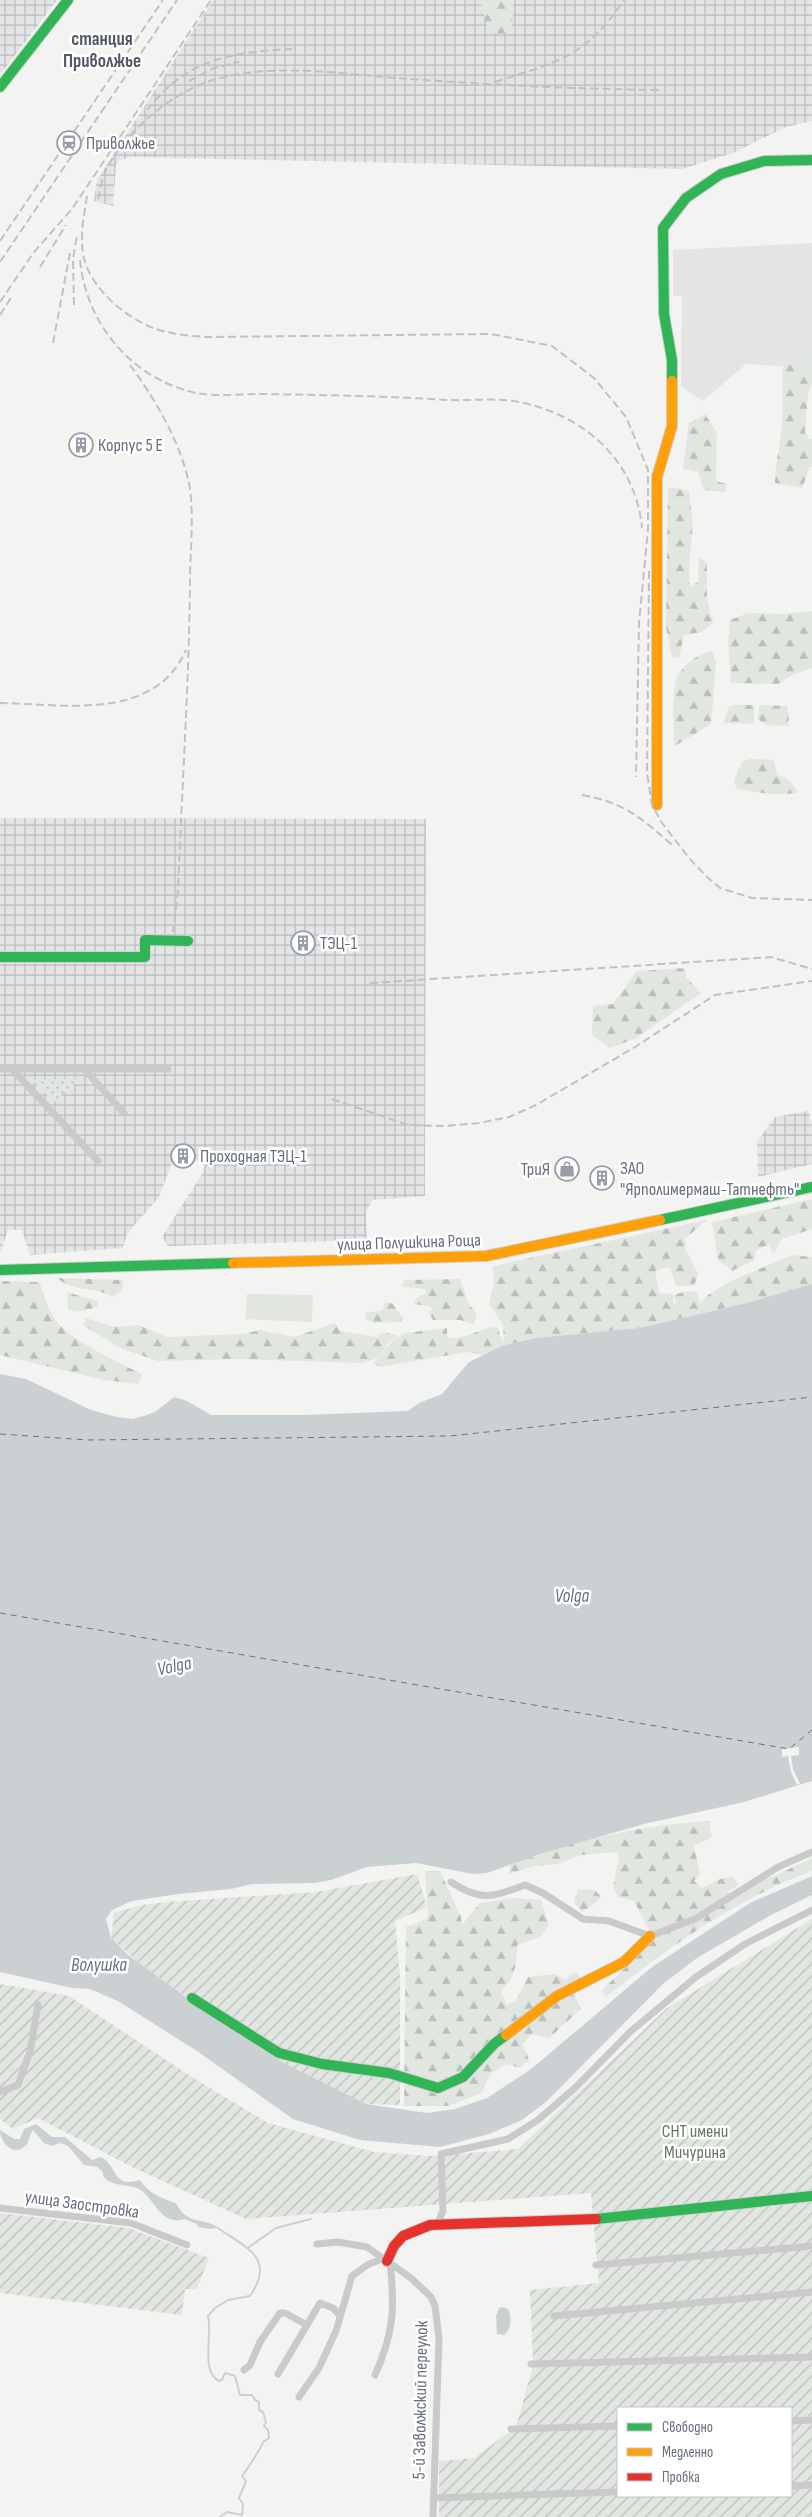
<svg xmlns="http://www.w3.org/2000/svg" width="812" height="2517" font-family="'Sofia Sans Condensed',sans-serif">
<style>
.built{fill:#e3e4e4}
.industrial{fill:url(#industrial-grid)}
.grass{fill:url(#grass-dots)}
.forest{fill:url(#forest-firs)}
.garden{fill:url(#garden-furrows);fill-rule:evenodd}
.pitch{fill:#e2e6e1}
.water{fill:#cbd0d3}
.pier{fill:#f3f3f2}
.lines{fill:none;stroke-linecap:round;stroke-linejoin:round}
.stream{stroke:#cbd0d3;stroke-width:2}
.ferry{stroke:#687582;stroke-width:1;stroke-dasharray:6 5;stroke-linecap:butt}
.fast-casing{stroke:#cfd0d0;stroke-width:12}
.slow-casing{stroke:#cfd0d0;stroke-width:12}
.jam-casing{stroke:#cfd0d0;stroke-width:12}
.street{stroke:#cacacb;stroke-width:7}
.fast{stroke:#30b455;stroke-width:10}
.slow{stroke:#ff9f0a;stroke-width:10}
.jam{stroke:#e5322d;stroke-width:10}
.rail{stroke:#c0c1c2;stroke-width:2;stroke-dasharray:8 4;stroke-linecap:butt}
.labels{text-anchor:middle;stroke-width:5;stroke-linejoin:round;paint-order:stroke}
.poi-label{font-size:18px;fill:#676f7e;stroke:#fff;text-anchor:start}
.street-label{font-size:18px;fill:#676f7e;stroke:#fff}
.park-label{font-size:18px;fill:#657665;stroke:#fff}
.neighbourhood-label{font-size:19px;font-weight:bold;fill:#545a65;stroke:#fff}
.water-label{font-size:19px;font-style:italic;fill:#687582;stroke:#fff}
</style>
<defs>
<pattern id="industrial-grid" width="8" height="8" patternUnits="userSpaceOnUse" patternTransform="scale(1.25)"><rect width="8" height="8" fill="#e3e4e4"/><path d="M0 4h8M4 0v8" fill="none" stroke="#bcbdbe"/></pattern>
<pattern id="grass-dots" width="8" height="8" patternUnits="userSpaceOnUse" patternTransform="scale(1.25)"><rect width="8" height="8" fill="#e2e6e1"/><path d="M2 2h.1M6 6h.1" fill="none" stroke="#bbbfbc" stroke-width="1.8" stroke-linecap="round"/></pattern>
<pattern id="forest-firs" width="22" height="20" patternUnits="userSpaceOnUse" patternTransform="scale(1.25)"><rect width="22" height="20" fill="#e2e6e1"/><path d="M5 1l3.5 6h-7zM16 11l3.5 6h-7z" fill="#bbbfbc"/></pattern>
<pattern id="garden-furrows" width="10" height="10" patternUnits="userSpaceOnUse" patternTransform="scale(1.25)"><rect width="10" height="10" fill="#e2e6e1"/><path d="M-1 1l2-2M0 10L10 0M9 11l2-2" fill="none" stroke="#bbbfbc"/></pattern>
</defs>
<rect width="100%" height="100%" fill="#f3f3f2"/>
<!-- built -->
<path class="built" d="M812,243V368L746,364L703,401L681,386L682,296H673V250Z"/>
<!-- industrial -->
<path class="industrial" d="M0,0H57L0,75Z
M213,0H812V121L786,127L733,153L682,169L131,157L120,160L116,165L113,206L94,201L97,180Z
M0,818L426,819L425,1196L373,1200L366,1211L367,1240L168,1246L162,1237L202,1174L205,1161L173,1160L159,1197L127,1234L123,1248L30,1255L22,1230H8L0,1254Z
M808,1111L812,1124V1164L758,1177L757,1142L775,1117Z"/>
<!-- grass -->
<path class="grass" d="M77,1078L78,1081L54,1102L32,1080Z"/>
<!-- forest -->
<path class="forest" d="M513,0L512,29L501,35L489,32L480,0Z
M801,362H812V384L808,394L805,432L809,439H812V467H810L802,488L775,483C775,462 781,443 782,422C784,404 781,385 783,367Z
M705,414L717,433L716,481L727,484L725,492L704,490L698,472L683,469L689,423Z
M672,487L689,491L693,523L689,568L690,586L698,582L699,557L707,563V598L713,623L702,632L684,635L679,658L672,657L666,627L668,489Z
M812,611V668L792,675L778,684L731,683L728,644L730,620L748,613L782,614Z
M712,651L716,663L711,724L675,746C673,735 672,689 676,680C682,665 697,654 712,651Z
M736,705H754V724L724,723L729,706Z
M759,705L787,706L789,717L788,726L765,725L758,719Z
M750,759L774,760L777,774L790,781L798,792C778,797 757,792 737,789L734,781L742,762Z
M685,968L686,977L701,993L635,1039L610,1048L592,1035L593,1006L613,1004L637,971Z
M812,1199V1229L782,1239L774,1253L768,1245L756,1250L754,1260L732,1271L718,1260L712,1222Z
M706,1220L685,1239V1248L698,1274L694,1286H676L670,1267L655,1271L659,1293L673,1294L674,1305L676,1303L674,1295L683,1292L696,1291L700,1303L708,1295L731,1281L792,1255L812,1257V1284L747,1303L639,1328L536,1338L504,1345L484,1355L467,1352L381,1367L373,1364L391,1342L405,1333L447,1328V1337C463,1342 480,1327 497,1327L504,1344L503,1325L489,1304L494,1282L493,1266Z
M57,1278L122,1280L123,1290L112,1297C92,1284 78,1295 57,1278Z
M460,1279L469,1304L477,1314L474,1324L460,1320H433L428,1312L434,1309L428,1306L413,1304L417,1298L427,1293L425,1289L402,1287L404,1280Z
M0,1281L39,1282C44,1293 47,1307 54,1318C68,1339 119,1363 142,1374L138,1384L104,1380L0,1355Z
M67,1292L97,1301L98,1307L76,1312L68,1309Z
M386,1302L393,1304L403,1318L401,1322L374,1323L365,1319L366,1313L382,1310Z
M86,1318L114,1327L139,1325L167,1337L243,1334L260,1330L294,1337L335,1323L340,1331L377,1337L384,1332L399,1336L389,1342L378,1358L361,1363L238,1359L158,1361L120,1348L83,1325Z
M709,1821L712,1837L694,1846L700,1874L694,1881L702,1888L720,1879L733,1877L739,1884L728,1892L733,1897L752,1882L774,1876L812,1858V1871C734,1900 671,1946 606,1997L601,1991L654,1940L634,1901L618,1897L613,1888L619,1856L616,1852L581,1855L558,1864L534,1866L509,1874L510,1865C573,1840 642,1825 709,1821Z
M425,1871H440L461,1917L462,1925L480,1903L513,1898L541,1900L549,1925L540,1937L517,1945C517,1964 515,1978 501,1991L506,2004L515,2002L528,1977L555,1974L565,1980L576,1972L584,1981L574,1995L581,2009L549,2038L532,2034L523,2044L529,2060L520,2068L506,2064L490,2074L482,2093L448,2106H404L406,1927L428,1918Z
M578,1889L595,1890L601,1897L592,1906L582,1912L574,1902Z"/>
<!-- garden -->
<path class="garden" d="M417,1874L427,1907L395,1921L400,1978V2105L366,2104L282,2062L142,1966L111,1938L114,1913L142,1905L166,1902L316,1892Z
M812,1919V2517H439V2461L474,2458L516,2427L533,2366L530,2290L599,2283L591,2193L246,2219L132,2167L38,2118L13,2129L0,2119V1984L69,1996L192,2077L268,2123L374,2152L430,2156L518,2149L667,2008ZM618,2408H791V2496H618Z
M0,2213L128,2228L209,2258L197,2289H185L182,2315L0,2293Z"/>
<!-- pitch -->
<path class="pitch" d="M247,1294L313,1295L312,1322L245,1319Z"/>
<!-- water -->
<path class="water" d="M812,1284V1781L744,1802L644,1824L543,1853L487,1873L473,1874L416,1863L367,1867L331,1880L315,1883L252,1884L231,1889L178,1894L132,1901L112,1910L106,1919L111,1938L128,1955L204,2010L282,2062L366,2104L427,2113L455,2109L487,2098L530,2070L652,1967L750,1903L812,1876V1895L771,1915L697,1958L663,1984L546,2102L522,2120L489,2134L440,2147L360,2140L293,2119L197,2051L118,2001L90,1989L72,1988L0,1972V1374L26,1379L91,1410L117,1417L132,1419L144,1416L155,1412L174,1397L187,1401L211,1415H302L408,1411L419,1403L442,1394L469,1362L504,1345L536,1338L639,1328L747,1303Z
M36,2124L52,2137H65L92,2160L101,2157C120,2168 111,2188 140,2180C148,2193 163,2199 176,2203C187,2226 204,2217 219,2228L209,2229L198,2227L197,2224L184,2219C161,2227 154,2197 139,2189C126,2183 113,2188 103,2176V2172L97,2167L84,2165L68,2146L61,2143L52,2146L44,2143L33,2130C29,2135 30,2141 26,2145C15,2158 0,2143 0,2130L14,2139H20L24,2129Z
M504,2307L509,2310C511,2319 512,2329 504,2335L497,2334L496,2316L499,2308Z"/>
<!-- pier -->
<path class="pier" d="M799,1747V1755L791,1756L793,1769L800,1784L797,1785L791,1772L788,1756L782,1757V1749Z"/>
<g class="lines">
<!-- stream -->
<path class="stream" d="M218,2228C244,2247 277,2257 250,2296L228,2300L215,2308L208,2316C213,2333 200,2372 219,2381L222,2380L225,2373L235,2376L240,2395H252L255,2400L259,2402V2410L263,2412L266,2422L264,2426L268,2430L269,2438L263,2442C262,2447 246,2471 242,2476L246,2481L239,2498L243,2504L242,2515L227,2512L220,2517
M249,2247L276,2228L311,2219"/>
<!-- ferry -->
<path class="ferry" d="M0,1434L88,1440L450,1436L812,1397
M0,1613L789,1749L812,1730"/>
<!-- fast casing -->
<g class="fast-casing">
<path id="fast" d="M0,87L68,0
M672,381V360L664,314L663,228L686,198L721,174L764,161L812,160
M0,957H145V940L188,941
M660,1220L812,1187
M0,1270L233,1263
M192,1998L279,2053L322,2064L389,2073L438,2088L463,2077L494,2044L506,2035
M596,2219L812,2196"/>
</g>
<!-- slow casing -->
<g class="slow-casing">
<path id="slow" d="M657,805V477L672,426V381
M233,1263L486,1256L660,1220
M506,2035L557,1996L624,1962L650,1936"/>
</g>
<!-- jam casing -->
<g class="jam-casing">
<path id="jam" d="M387,2261L394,2246L403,2236L430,2225L596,2219"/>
</g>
<!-- street -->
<path class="street" d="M0,1069H168
M12,1069L98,1161
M85,1070L124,1113
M451,1882C482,1902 492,1897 525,1885L543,1893L583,1919L609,1921L650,1936L695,1919L778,1867L812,1852
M0,2092L18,2085L30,2052L38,2005
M0,2208L131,2223L187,2245
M437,2225L443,2211L441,2154L508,2139L538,2120L576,2087L630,2032L696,1977L745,1944L812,1910
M317,2244L338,2242L367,2247L411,2278L431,2297L435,2306L439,2338L433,2517
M596,2265L812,2246
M554,2316L812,2292
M531,2364L812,2357
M244,2370L250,2365L260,2342L280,2313H285L307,2325
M278,2374L320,2303L333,2308L340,2316
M375,2375C394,2333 395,2308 390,2262
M299,2397L319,2368L336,2331L352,2276L367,2265L384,2258
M791,2421L812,2420
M511,2429L618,2426
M791,2486L812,2485
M433,2498L618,2492"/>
<!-- fast -->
<use href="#fast" class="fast"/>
<!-- slow -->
<use href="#slow" class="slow"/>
<!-- jam -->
<use href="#jam" class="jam"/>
<!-- rail -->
<path class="rail" d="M189,81L214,68L239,62
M495,82C557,62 586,57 624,0
M147,110C155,101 164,90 174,82C208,55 250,51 292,49
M87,196C84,215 80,234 83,254C89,289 132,325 167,332C179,335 193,336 205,337L491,334L552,346L594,378L626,417L648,470V529L639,623L636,777
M98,199C100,190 102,179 106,170C125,132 170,94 210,81C273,61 345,75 410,79C493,85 576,89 659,90
M0,241L163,0
M80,260C86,324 132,379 196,393C215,397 239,394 260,394C323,395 385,396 448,400C473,401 500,397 524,403C586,417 636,462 642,528
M0,262L177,0
M40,267L66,225
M0,302L34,252L72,209L211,0
M74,305L73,259L77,235
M0,315L12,296
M53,343L70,253
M130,365C155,399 178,438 188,479C195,506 190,552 190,581C189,684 182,787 178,890L173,932
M649,571L647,773L652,805L662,823L689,858L707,877L720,888L752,898L812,900
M0,703C64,704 154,722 186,650
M582,795C623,802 642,818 672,845
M370,983L771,957L812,969
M332,1099L408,1125L444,1126L479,1123L509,1117L536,1105L635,1047L715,995L812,981"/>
</g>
<!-- icons -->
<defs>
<g id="station-ring" transform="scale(1.25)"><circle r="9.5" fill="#fff" stroke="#989da7" stroke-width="1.5"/><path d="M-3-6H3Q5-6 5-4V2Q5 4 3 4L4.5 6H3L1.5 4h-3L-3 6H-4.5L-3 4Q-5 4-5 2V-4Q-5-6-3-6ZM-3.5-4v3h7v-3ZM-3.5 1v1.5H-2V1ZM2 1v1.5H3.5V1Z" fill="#989da7"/></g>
<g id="building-ring" transform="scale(1.25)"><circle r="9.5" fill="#fff" stroke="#989da7" stroke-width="1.5"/><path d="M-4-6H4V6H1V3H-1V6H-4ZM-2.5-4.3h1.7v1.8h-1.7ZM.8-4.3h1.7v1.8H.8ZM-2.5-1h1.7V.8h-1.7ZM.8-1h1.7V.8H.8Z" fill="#989da7"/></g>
<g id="shop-ring" transform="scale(1.25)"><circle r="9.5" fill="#fff" stroke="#989da7" stroke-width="1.5"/><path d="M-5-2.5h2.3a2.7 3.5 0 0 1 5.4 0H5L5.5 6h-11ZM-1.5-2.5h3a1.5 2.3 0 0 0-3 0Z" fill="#989da7"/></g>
</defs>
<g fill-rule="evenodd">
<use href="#station-ring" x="69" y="143"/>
<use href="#building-ring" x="81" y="445"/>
<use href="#building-ring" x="303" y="943"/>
<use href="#building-ring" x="183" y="1156"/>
<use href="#shop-ring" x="567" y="1169"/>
<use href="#building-ring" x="602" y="1178"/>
</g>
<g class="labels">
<!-- poi labels -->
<g class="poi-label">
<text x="86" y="149">Приволжье</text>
<text x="98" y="451">Корпус 5 E</text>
<text x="320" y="949">ТЭЦ-1</text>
<text x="200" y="1162">Проходная ТЭЦ-1</text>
<text x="620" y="1174">ЗАО<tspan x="620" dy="21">"Ярполимермаш-Татнефть"</tspan></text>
<text x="550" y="1175" text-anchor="end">ТриЯ</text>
</g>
<!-- street labels -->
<g class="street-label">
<text transform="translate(409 1242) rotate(-2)" y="6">улица Полушкина Роща</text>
<text transform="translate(82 2204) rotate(8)" y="6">улица Заостровка</text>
<text transform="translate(420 2400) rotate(-89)" y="6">5-й Заволжский переулок</text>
</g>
<!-- park labels -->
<g class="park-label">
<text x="695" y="2137">СНТ имени<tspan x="695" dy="21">Мичурина</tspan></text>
</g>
<!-- neighbourhood labels -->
<g class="neighbourhood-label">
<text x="102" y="45">станция<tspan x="102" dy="22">Приволжье</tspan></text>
</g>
<!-- water labels -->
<g class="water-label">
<text x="572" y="1602">Volga</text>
<text transform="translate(174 1665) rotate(-11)" y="7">Volga</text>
<text x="99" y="1971">Волушка</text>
</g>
</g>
<!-- legend -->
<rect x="617" y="2407" width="175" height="90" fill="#ffffff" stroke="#c2c5cb"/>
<rect x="627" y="2423" width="25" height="8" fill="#30b455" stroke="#c2c5cb"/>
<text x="662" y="2432" font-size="15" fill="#676f7e">Свободно</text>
<rect x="627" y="2448" width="25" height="8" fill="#ff9f0a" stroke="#c2c5cb"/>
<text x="662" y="2457" font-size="15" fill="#676f7e">Медленно</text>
<rect x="627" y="2473" width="25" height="8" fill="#e5322d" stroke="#c2c5cb"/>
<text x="662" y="2482" font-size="15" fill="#676f7e">Пробка</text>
</svg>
